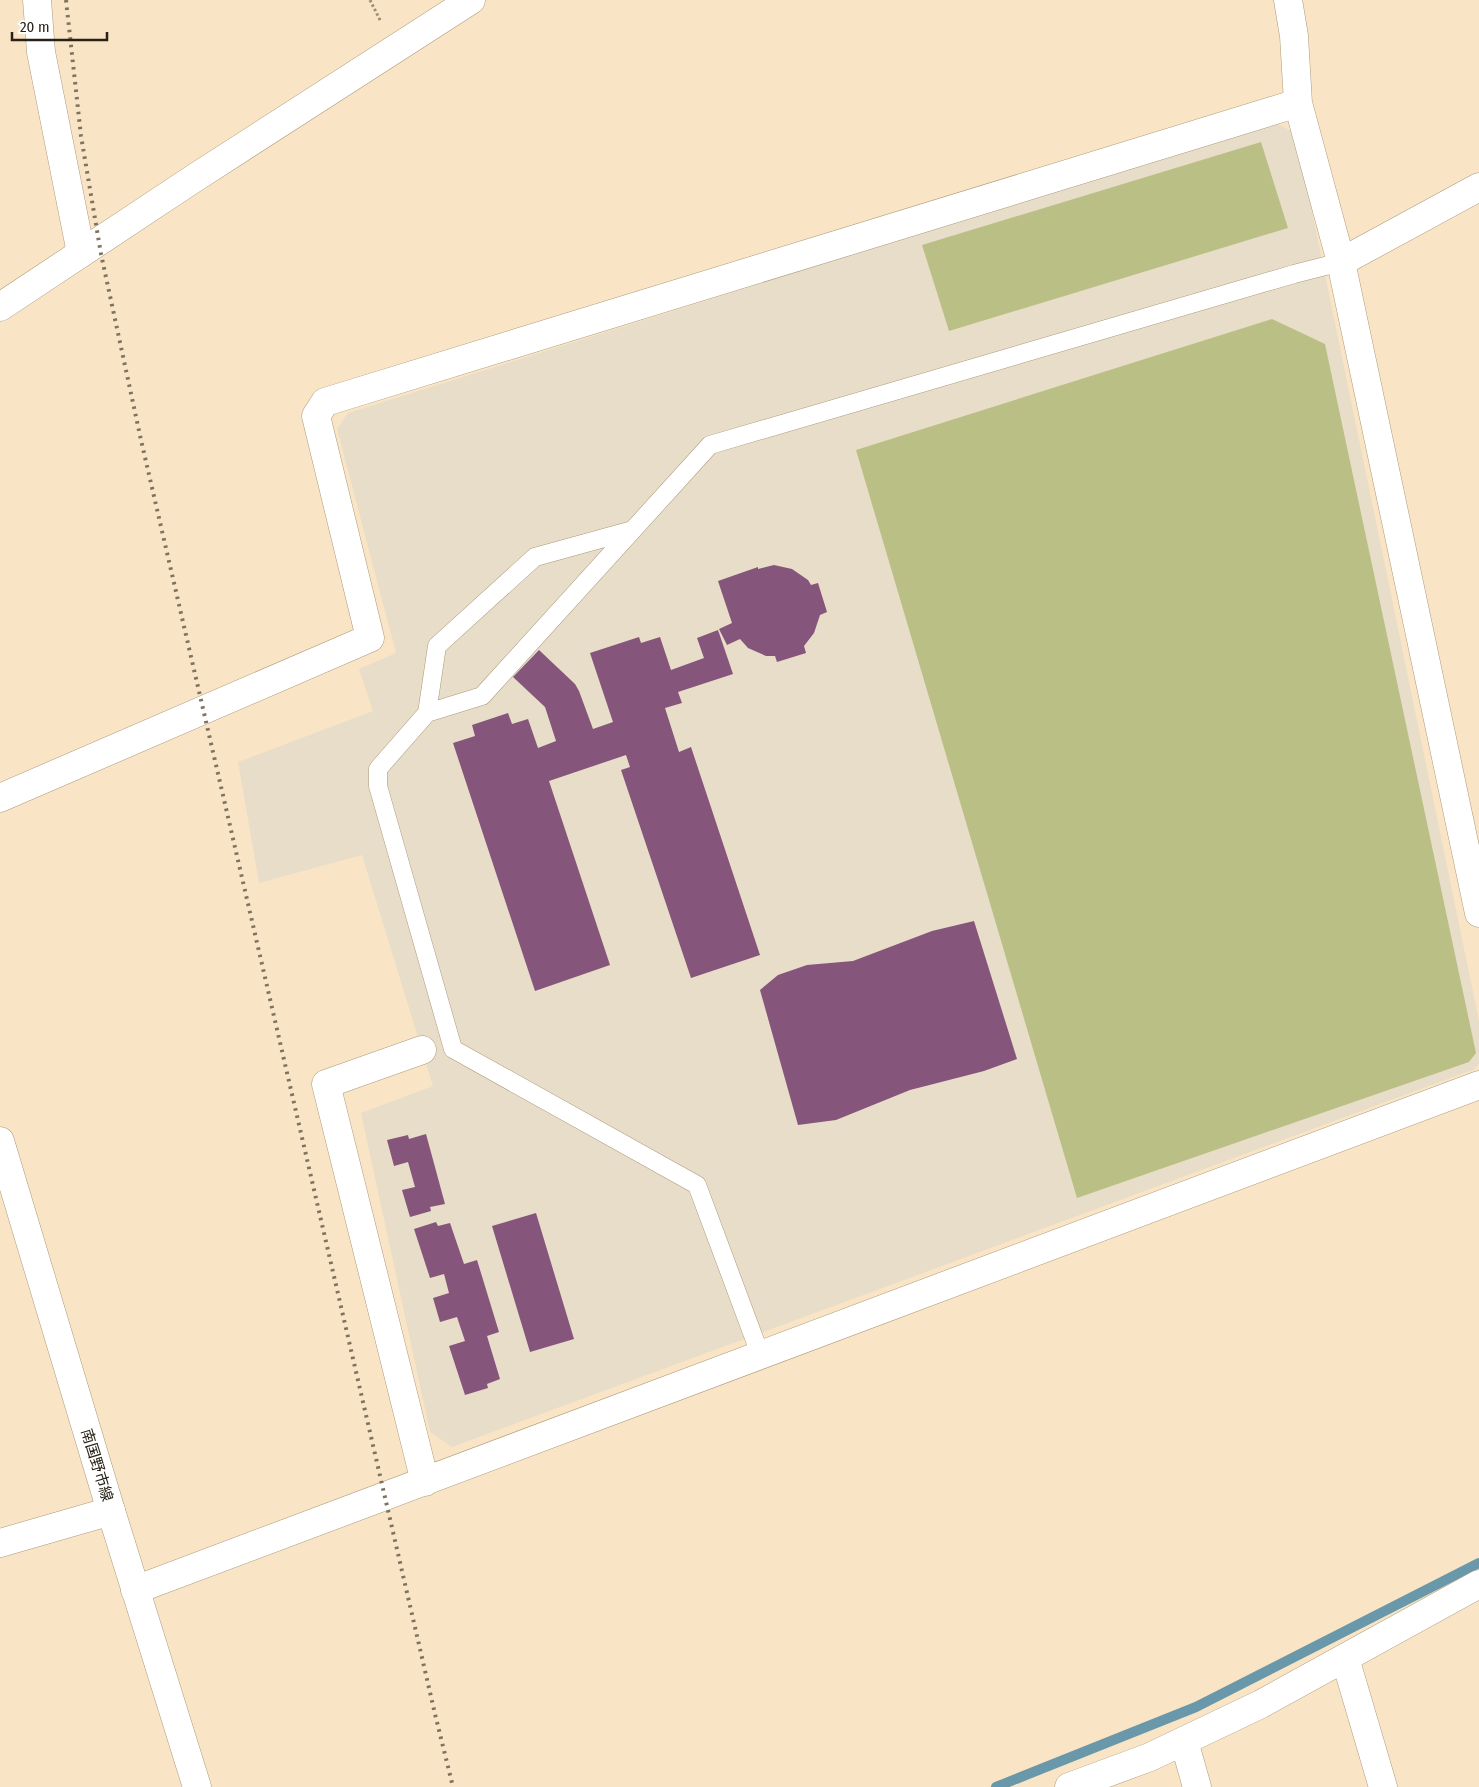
<svg xmlns="http://www.w3.org/2000/svg" width="1479" height="1787" font-family="'Fira Sans Condensed','Noto Sans JP',sans-serif">
<style>
.education{fill:#e8ddc8}
.green{fill:#bac085}
.lines{fill:none;stroke-linecap:round;stroke-linejoin:round}
.stream{stroke:#6898a9;stroke-width:10}
.building{fill:#85557b}
.lane-casing{stroke:#ac9a7c;stroke-width:19}
.street-casing{stroke:#ac9a7c;stroke-width:29}
.secondary-casing{stroke:#ac9a7c;stroke-width:29}
.path{stroke:#9d8f77;stroke-width:3;stroke-dasharray:2.5 2.5;stroke-linecap:butt}
.lane{stroke:#fff;stroke-width:18}
.street{stroke:#fff;stroke-width:28}
.secondary{stroke:#fff;stroke-width:28}
.rail{stroke:#7f725e;stroke-width:4;stroke-dasharray:2.5 5;stroke-linecap:butt}
.labels{text-anchor:middle;stroke-width:5;stroke-linejoin:round;paint-order:stroke}
.street-label{font-size:15px;fill:#282115;stroke:#fff}
</style>
<rect width="100%" height="100%" fill="#f9e5c5"/>
<!-- education -->
<path class="education" d="M1275,122L1296,134L1479,1021V1064L1475,1069L452,1447L430,1432L361,1113L433,1086L362,855L259,883L238,762L373,711L359,669L396,653L337,429L348,413Z"/>
<!-- green -->
<path class="green" d="M1261,142L1288,228L949,331L922,245Z
M1272,319L1325,344L1476,1053L1469,1062L1077,1198L856,450Z"/>
<g class="lines">
<!-- stream -->
<path class="stream" d="M996,1787L1196,1707L1479,1563"/>
</g>
<!-- building -->
<path class="building" d="M774,565L792,569L808,580L811,585L818,583L827,612L820,615L814,633L804,646L806,653L777,662L775,656H766L748,648L740,639L727,645L719,629L732,623L718,581L758,567V569Z
M718,630L733,674L678,692L682,703L665,708L679,752L691,747L760,955L691,978L621,770L630,767L626,755L549,781L610,965L535,991L453,743L475,736L472,725L508,713L512,724L528,719L538,748L556,741L545,707L513,677L539,650L575,684L579,691L593,729L613,722L590,653L639,637L641,643L660,637L671,670L704,658L697,638Z
M974,921L1017,1059L984,1071L910,1090L836,1120L798,1125L760,990L778,975L807,965L853,961L932,931Z
M426,1134L445,1204L430,1207L431,1211L410,1217L402,1190L415,1187L408,1162L394,1166L387,1140L408,1135L409,1139Z
M536,1213L574,1339L530,1352L492,1226Z
M436,1222L438,1226L450,1223L464,1264L477,1260L499,1332L487,1336L500,1379L487,1384L488,1388L465,1395L449,1346L465,1341L457,1317L440,1322L433,1298L449,1293L444,1274L430,1278L414,1229Z"/>
<g class="lines">
<!-- lane casing -->
<g class="lane-casing">
<path id="lane" d="M427,713L437,646L535,557L633,530
M760,1354L697,1185L453,1049L378,786V769L427,713L482,696L710,445L1294,274L1341,262"/>
</g>
<!-- street casing -->
<g class="street-casing">
<path id="street" d="M37,0L41,52L81,253
M1288,0L1294,36L1298,103L1341,262L1479,913
M1341,262L1479,187
M0,307L193,179L471,0
M0,798L370,638L316,416L325,402L1298,103
M422,1050L326,1084L425,1482
M0,1543L111,1511
M135,1590L1479,1085
M1345,1658L1383,1787
M1184,1741L1197,1787
M1069,1787L1150,1757L1261,1704L1479,1584"/>
</g>
<!-- secondary casing -->
<g class="secondary-casing">
<path id="secondary" d="M0,1141L111,1511L197,1787"/>
</g>
<!-- path -->
<path class="path" d="M370,0L381,22"/>
<!-- lane -->
<use href="#lane" class="lane"/>
<!-- street -->
<use href="#street" class="street"/>
<!-- secondary -->
<use href="#secondary" class="secondary"/>
<!-- rail -->
<path class="rail" d="M66,0L81,136L101,254L141,440L435,1714L453,1787"/>
</g>
<g class="labels">
<!-- street labels -->
<g class="street-label">
<text transform="translate(97 1465) rotate(73)" y="5">南国野市線</text>
</g>
</g>
<!-- scale -->
<path d="M12 32v8h95v-8" fill="none" stroke="#282115" stroke-width="2.5"/>
<text x="20" y="32" font-size="15" fill="#282115" stroke="#ffffff" stroke-width="4" paint-order="stroke">20 m</text>
</svg>
